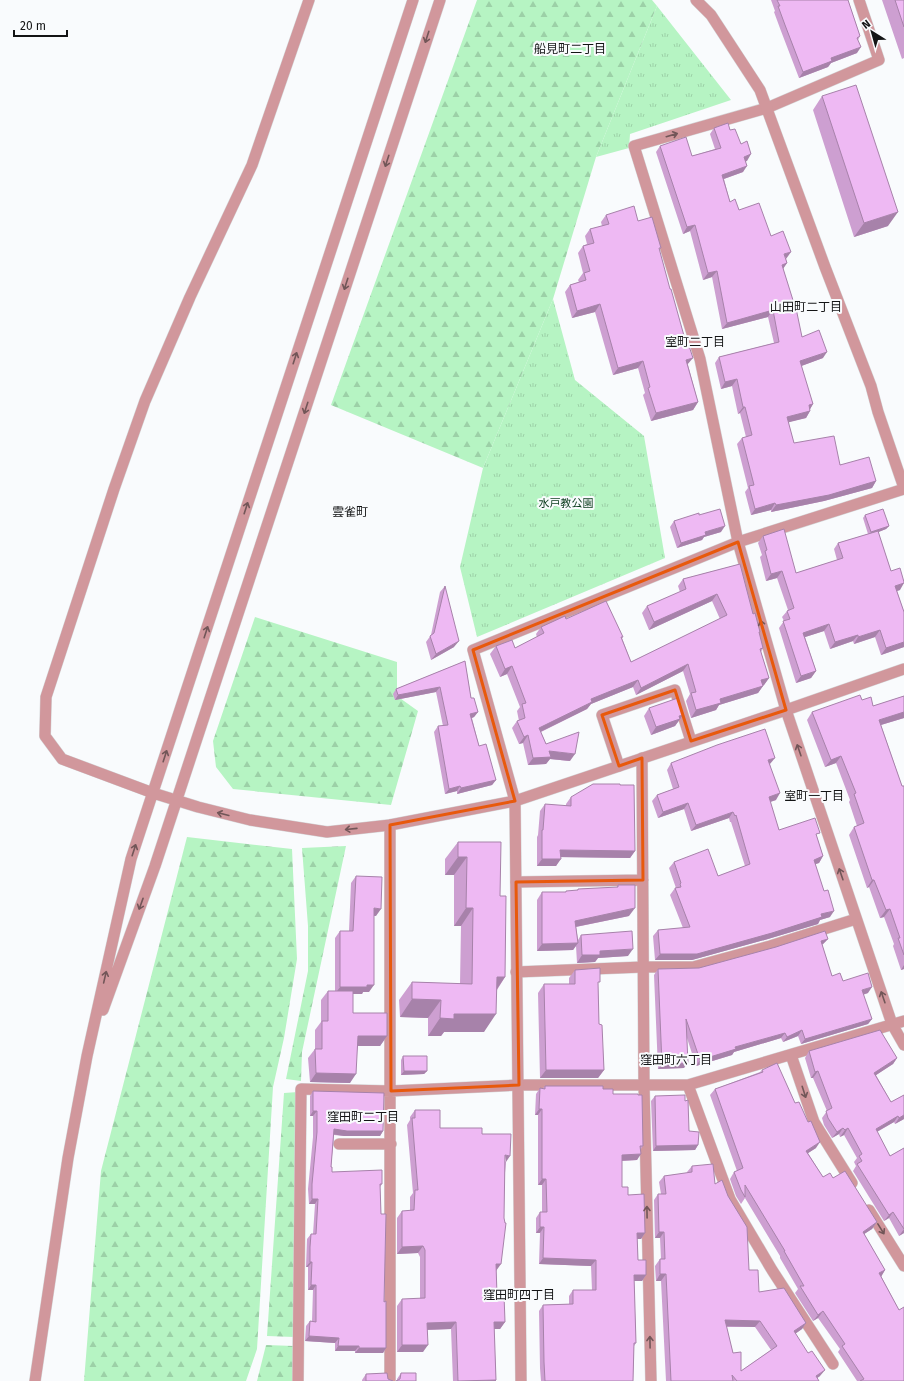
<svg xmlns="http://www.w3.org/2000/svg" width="904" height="1381" font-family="'Fira Sans','Noto Sans JP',sans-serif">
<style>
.grass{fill:url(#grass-tufts)}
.forest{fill:url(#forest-firs)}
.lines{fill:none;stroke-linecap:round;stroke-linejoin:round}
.minor-casing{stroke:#d4d6d8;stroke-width:12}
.tertiary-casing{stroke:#d4d6d8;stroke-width:12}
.minor{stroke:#d1979c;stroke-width:11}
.tertiary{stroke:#d1979c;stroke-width:11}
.wall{fill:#cd9fd1;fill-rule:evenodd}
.shaded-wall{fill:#a782aa}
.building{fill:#eeb9f3;stroke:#a782aa;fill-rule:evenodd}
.oneway{stroke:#725658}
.marked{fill:none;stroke:#e8590c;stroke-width:3;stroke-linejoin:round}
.labels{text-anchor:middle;stroke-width:4;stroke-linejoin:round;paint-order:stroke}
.park-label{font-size:11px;fill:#0a3c1c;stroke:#f9fbfd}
.neighbourhood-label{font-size:12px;fill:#131415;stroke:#f9fbfd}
</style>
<defs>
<pattern id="grass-tufts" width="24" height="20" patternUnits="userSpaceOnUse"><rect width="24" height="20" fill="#b6f4c3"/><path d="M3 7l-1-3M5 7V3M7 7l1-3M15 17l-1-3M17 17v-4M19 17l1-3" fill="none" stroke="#9cd0a7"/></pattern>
<pattern id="forest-firs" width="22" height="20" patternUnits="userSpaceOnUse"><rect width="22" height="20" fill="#b6f4c3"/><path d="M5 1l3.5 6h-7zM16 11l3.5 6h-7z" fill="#9cd0a7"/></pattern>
</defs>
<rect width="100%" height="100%" fill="#f9fbfd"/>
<!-- grass -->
<path class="grass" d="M657,6L731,100L630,134L629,148L596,157Z
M553,299L575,380L644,436L665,558L477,637L460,567L483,468Z"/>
<!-- forest -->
<path class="forest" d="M477,0H652L657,6L596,157L553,299L483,468L331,405Z
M255,617L397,662V696L418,711L391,805L233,789L216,767L213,741Z
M187,837L292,849L297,959L284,1038L273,1087L257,1349L246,1381H84L101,1171Z
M346,846L302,1052L301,1081L286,1079L308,971V926L302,848Z
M298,1092L294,1337L267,1336L284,1093Z
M266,1345L294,1346L293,1381H257Z"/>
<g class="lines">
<!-- minor casing -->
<g class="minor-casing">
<path id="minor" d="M859,0L879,60L767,108L634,146L700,359L738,542L786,710L892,1024L904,1045
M642,758L644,1086L651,1381
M619,766L602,715L675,690L691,741
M153,793L62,759L45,736L46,697L114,489L145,401L190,297L252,165L309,0
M390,825V1381
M516,882L643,880
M516,972L643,967H693L770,946L856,919
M791,1055L814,1122L852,1183
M688,1085L730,1199L772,1270L833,1364
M339,1144H391
M869,1210L904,1266
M298,1381L301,1089L391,1091L519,1085H688L904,1021"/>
</g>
<!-- tertiary casing -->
<g class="tertiary-casing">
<path id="tertiary" d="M696,0L711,15L760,90L825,267L871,386L878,412L904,488
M153,793L198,807L250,820L327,832L390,825L515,801L786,710L904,669
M103,1010L155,866L440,0
M35,1381L68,1158L87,1056L131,859L413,0
M521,1381L515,801L473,650L738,542L904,489"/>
</g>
<!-- minor -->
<use href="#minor" class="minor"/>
<!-- tertiary -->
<use href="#tertiary" class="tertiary"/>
</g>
<!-- wall -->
<path class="wall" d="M771,0H848L860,36L858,40L857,53L831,63L828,67L799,78L781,31L774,12L775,11Z
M882,0H904V58L902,59Z
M822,96L888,226L854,237L813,110Z
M714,128L730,130L747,161H746L743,172L724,179L730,202L771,236L786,259L787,263L783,268L802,337L823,358L801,366L813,404L810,409V411L806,418L788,422L794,443L876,481L872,488L824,501L771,512V510L751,515L745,492L748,488L737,444L742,438L746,437L740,413L738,414L732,386L721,389L715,363L719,357L774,343L768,317L722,329L712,277L703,280L690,231L683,234L656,152L660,146L692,156L715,149L710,134Z
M606,215L638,221L659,250L688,365L698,402L693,410L651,421L643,395L645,393L638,368L613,375L595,312L572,318L565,292L570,285L579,282L578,280L583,273L578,253L583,246L587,244L585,236L590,229L602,226L601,222Z
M699,515L721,532L704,537L702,540L677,548L670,527L674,521Z
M865,515L889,526L886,529L878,532L891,571L900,590L897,591L904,612V647L881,655L875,637L854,644L853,641L830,649L824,631L805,637L816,671L811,678L796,683L779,628L784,621L782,617L788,610L777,578L766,581L760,557L762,555L758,543L763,536L796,573L837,560L834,549L838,543L868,534L863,518Z
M740,564L763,648L761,652L769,678L764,685L763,686L758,693L719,705L716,710L691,718L686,701L690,694L683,671L636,695L633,687L591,704L587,709L541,732L546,744L570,761L550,759L546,764L528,765L523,743L519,744L512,728L517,721H519L517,711L520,707L507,674L500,677L490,654L496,646L515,648L537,637L536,634L541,627L566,619L623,637L622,638L631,662L720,619L712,601L649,630L642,613L647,606L680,592L678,586L683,579Z
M445,586L454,647L431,660L426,642L431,635L440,592Z
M465,661L471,698L478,712L474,717L472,718L479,746L496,780L492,785L457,794V791L445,794L434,732L438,726H443L436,692L395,700L393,694L396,689Z
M904,696V718L881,725L902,786H904V969L901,970L893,946L894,944L884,917L880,918L869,887L867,888L849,835L854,827L857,826L849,802L850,800L836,763L825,767L807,720L812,712L862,700L873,706Z
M649,708L683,715L675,726L651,735L644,716Z
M671,763L770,764L776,800L770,802L779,830L817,837L823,856L819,863L815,864L830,917L820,920L818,924L768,939L692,960H655L653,936L658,930L683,928L670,895L675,888H676L669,868L674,862L718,876L745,866L731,822H730L729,818L691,831L684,809L658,818L652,801L657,795L673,789L667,770Z
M571,797L635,851L630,858L561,857L556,866H537V837L538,835L540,811L545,804L566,806V804Z
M458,842L500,896L505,977L497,990L484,1032H444L441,1036H428V1018L400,1017L399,1000L412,982L460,984L461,926H454V875H445V859Z
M356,876L376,916H374L369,992H363L362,994H353V1013L387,1036L380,1046H358L350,1083L310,1082L308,1058L315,1049V1030L321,1022V1000L328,991H335V938L340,931H349L351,883Z
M618,885L629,916L576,927L578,940L581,935L628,956L598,958L595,962L577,963L576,946L573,950L537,951V900L542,892H566V891H577L578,889L616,888Z
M828,939L822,945L832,976L868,993L863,995L872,1019L868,1024L801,1044L798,1036L783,1042L781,1038L734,1052L732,1055L696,1066L687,1038L684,1068L658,1069L654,975L658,969L699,968Z
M575,970L598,985L599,1024L604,1070L598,1078H540L538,993L544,984H569V978Z
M809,1051L897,1058L893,1064L876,1075L891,1102L904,1095V1119L895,1124L894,1122L877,1132L890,1156L904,1148V1233L899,1236L889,1218L884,1221L853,1171L856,1166L854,1162L857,1158L844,1135L840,1137L839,1134L832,1138L824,1125L822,1118L827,1111L813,1078H811L805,1058Z
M403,1056L427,1071L424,1074L401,1075V1060Z
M762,1070L816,1148L808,1153L823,1177L833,1178L877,1222L872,1229L864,1234L885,1270L881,1276L899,1310L904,1381H857L838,1352L840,1349L818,1318L813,1321L795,1293L798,1289L780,1258V1256L745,1198L741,1204L736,1196L730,1179L734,1172L737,1171L710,1095L715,1089L760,1072Z
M545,1086L603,1089L613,1094L643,1146L641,1149L637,1160L622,1161V1187L628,1195L645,1233L641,1239H637L638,1260L646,1275L642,1281H634L636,1343L634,1346L633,1381H541L540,1368L539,1311L543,1305L569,1304V1296L573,1290H592L591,1266L539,1264L540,1233H536V1218L540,1212H542V1185H538V1115H535L536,1094L540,1088H543Z
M313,1091L383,1131L380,1136H344L334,1135L331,1167L332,1172L382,1184L380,1187L386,1348L383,1353H355V1351H335V1343L305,1341L306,1326L310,1321H312L313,1290H308V1267H306L307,1239L311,1234H313L315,1204H309L308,1189L313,1137V1116H310V1096Z
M655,1096L685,1101L689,1131L698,1145L695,1150L653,1151L651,1101Z
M415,1110L440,1128L482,1134L506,1162L496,1271L497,1295L505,1322L500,1329H494L496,1380V1381H453L451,1329L427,1330L423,1352H397V1306L402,1299H420V1257L418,1253L397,1254V1218L402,1211H410V1197L413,1193L407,1125L410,1120V1117Z
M692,1166L715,1184L749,1270L759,1292L806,1323L802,1329L795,1334L820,1376L817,1378L819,1381H666L661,1281H656L655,1266L660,1259H661L660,1238H655L654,1200L658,1194H661L659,1182L664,1176L687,1173V1172ZM726,1327H755L771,1350L741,1371L733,1353Z
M401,1373L416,1381H397V1379Z
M366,1374L388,1379L393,1381H362V1380Z"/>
<!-- shaded-wall -->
<path class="shaded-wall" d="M861,47L857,53L831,63L828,67L799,78L803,72L831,58Z
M751,154L747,161L740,164L744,157Z
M747,166L743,172L718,181L722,175Z
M898,212L888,226L854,237L864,223Z
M695,225L690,231L683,234L687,227Z
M791,252L786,259L784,254Z
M787,263L783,269L782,265Z
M717,271L712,277L703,280L708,273Z
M600,304L595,312L572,318L577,311Z
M773,310L768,317L722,329L727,323Z
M827,352L823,358L796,368L800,361Z
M693,358L687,365L686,360Z
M643,361L638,368L613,375L618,368Z
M737,379L732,386L721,389L725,382Z
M698,402L693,410L651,421L656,413Z
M813,404L809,411V405Z
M743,407H745L740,413L738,414Z
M810,411L806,418L782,424L787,417Z
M876,481L872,488L824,501L771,512L776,505Z
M775,503L771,510L751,515L755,509Z
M725,526L721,532L704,537L702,540L677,548L681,543L705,532Z
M889,526L886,529L869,536L871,532Z
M782,571L777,578L766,581L771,574Z
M904,583L900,590L890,593L895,586Z
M717,594L712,601L649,630L654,622Z
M829,624L824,631L799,639L803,633Z
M880,630L875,637L854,644L858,637Z
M858,635L853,641L830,649L835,642Z
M459,641L454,647L431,660L436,654Z
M904,642V647L881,655L886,648Z
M688,664L683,671L636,695L641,688Z
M512,666L507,674L500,677L505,669Z
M816,671L811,678L796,683L801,676Z
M769,678L764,685L756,688L761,680Z
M638,680L633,687L591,704L587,709L534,735L539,728L591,699Z
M763,686L758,693L719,705L716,710L691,718L696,710L720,699Z
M440,687L436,692L395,700L398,695Z
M478,712L474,717L467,720L470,714Z
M904,712V718L874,727L879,720Z
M683,715L675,726L651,735L656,727L679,716Z
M528,735L523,743L519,744L524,737Z
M549,751L575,754L570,761L550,759L546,764L528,765L533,758Z
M841,756L836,763L825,767L831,760Z
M775,758L770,764L764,767L768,760Z
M496,780L492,785L457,794L461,788Z
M460,786L457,791L445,794L449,789Z
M780,793L776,800L764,804L769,797Z
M688,803L684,809L658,818L663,812Z
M733,812L729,818L691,831L696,825Z
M560,850L635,851L630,858L555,857Z
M823,856L819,863L810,866L814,860Z
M458,857H467L454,875H445Z
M542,859H561L556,866H537Z
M872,880H874L869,887L867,888Z
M374,908L381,909L376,916L369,915Z
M466,908H473L461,926H454Z
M635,908L629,916L570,928L575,921Z
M890,909L884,917L880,918L886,910Z
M834,911L830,917L820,920L818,924L768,939L692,960H655L660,954L821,914Z
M828,939L823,944L817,946L821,941Z
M578,943L573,950L537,951L542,944Z
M633,949L628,956L598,958L595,962L577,963L582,955L600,951Z
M904,965V969L901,970Z
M497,977H505L493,995Z
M367,985H374L369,992H363L362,994H335L340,987Z
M872,987L868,993L858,996L862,990Z
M412,999L441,1000L428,1018L400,1017Z
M454,1014H496L484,1032H444L441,1036H428L440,1018Z
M872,1019L868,1024L801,1044L805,1039Z
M802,1030L798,1036L783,1042L787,1037Z
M785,1033L781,1038L734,1052L732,1055L696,1066L700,1060L735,1047Z
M358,1036H387L380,1046H351Z
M897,1058L893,1064L870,1079L874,1073Z
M688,1063L684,1068L658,1069L662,1064Z
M546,1070H604L598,1078H540Z
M404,1071H427L424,1074L401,1075Z
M818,1071L813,1078H811L815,1072Z
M316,1073L356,1074L350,1083L310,1082Z
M539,1109H542L538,1115H535Z
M313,1111H317L313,1116H310Z
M904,1115V1119L895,1124L899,1118Z
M898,1116L894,1122L871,1135L876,1129Z
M843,1128L839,1134L832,1138L837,1132Z
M848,1128L844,1135L840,1137L845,1130Z
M334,1129L383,1131L380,1136H344L331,1134Z
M820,1142L816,1148L802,1157L806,1151Z
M698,1145L695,1150L653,1151L656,1146Z
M641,1154L637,1160L617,1161L622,1155Z
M505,1155L510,1156L506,1162Z
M542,1179H546L542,1185H538Z
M312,1199H318L315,1204H309Z
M893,1212L889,1218L884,1221L889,1215Z
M877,1222L872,1229L858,1238L863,1232Z
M540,1227H544L540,1233H536Z
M904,1229V1233L899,1236Z
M659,1232H664L660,1238H655Z
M637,1233H645L641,1239H633Z
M423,1246L418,1253L397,1254L402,1247Z
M543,1258L596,1260L591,1266L539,1264Z
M310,1262H312L308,1267H306Z
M496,1264H501L496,1271Z
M885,1270L881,1277L879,1273Z
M660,1274H666L661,1281H656Z
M634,1275H646L642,1281H629Z
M311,1285H316L313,1290H308Z
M823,1311L818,1318L813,1321L818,1315Z
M725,1320L760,1321L755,1327L720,1326Z
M456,1322L451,1329L422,1330L427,1323Z
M494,1322H505L500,1329H489Z
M806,1323L802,1329L789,1338L794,1331Z
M309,1336L339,1338L335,1343L305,1341Z
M402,1345H428L423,1352H397Z
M338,1346H359L355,1351H335Z
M359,1348H386L383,1353H355Z
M825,1370L820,1376L813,1381L816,1376Z
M496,1380V1381H460Z"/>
<!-- building -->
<path class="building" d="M777,0H848L860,36L857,38L861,47L831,58L832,61L803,72L785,25L778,6H780Z
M895,0H904V27Z
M856,85L898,212L864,223L822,96Z
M728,123L730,130L735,129L741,144L747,141L751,154L744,157L747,166L722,175L730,202L735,199L739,210L759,203L771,236L783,231L791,252L784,254L787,263L782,265L797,313L802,337L819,330L827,352L800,361L813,404L809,405L810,411L787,417L794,443L834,436L840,465L869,457L876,481L829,495L776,505L775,503L755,509L749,486L754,485L742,438L752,435L745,407H743L737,379L725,382L719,357L779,342L773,310L727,323L717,271L708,273L695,225L687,227L660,146L686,137L692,156L721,148L714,128Z
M634,206L638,221L652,217L661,248H659L670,289H671L686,343H688L693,358L686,360L698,402L656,413L648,388L650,387L643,361L618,368L600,304L577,311L570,285L586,280L584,273L590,271L583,246L594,243L590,229L609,224L606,215Z
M720,509L725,526L705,532L706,535L681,543L674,521L699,513V515Z
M883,509L889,526L871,532L865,515Z
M784,529L796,573L843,558L838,543L878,531L891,571L900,568L904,582V583L895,586L904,612V642L886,648L880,630L858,637V635L835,642L829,624L803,633L816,671L801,676L783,621L790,619L787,611L794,608L782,571L771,574L765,551L767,550L763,536Z
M740,564L753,614L755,613L760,632H759L763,648L760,649L769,678L761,680L763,686L720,699L721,703L696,710L691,693L696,692L688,664L641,688L638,680L591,699L592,702L539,728L546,744L579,732L575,754L549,751L551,757L533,758L528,735L524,737L517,721L525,718L522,704L526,703L512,666L505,669L496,646L512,640L515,648L544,633L541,627L565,616L566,619L606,601L623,637H621L631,662L727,615L717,594L654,622L647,606L686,589L683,579Z
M445,586L459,641L436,654L430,636L434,633Z
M465,661L471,698H474L478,712L470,714L479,746L486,744L496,780L461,788L460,786L449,789L438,726L448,725L440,687L398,695L396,689Z
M860,695L862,700L871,697L873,706L904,696V712L879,720L902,786H904V955L898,938H900L890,909L886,910L874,880H872L854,827L864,823L854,794L856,793L841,756L831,760L812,712Z
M678,698L683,715L679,716L680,719L656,727L649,708Z
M765,729L775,758L768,760L780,793L769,797L779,830L815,818L820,833L816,834L823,856L814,860L824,891L828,890L834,911L821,914L822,917L772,933L697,954H660L658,930L690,927L675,888L681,887L680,884L681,883L674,862L708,849L718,876L750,864L736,815L735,816L733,812L696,825L688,803L663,812L657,795L679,787L671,763L717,745Z
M593,784H620V785H634L635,851L560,850L561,859H542V830H543L545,804L571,806V797Z
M458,842H501L500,896H506L505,977H497L496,1014H454V1019L440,1018L441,1000L412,999V982L472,984L473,908H466L467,857H458Z
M356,876L382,877L381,909L374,908V985H367V987H340V931H353Z
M618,885H635V908L575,921L578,943L542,944V892H566V891L578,890V889L618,887Z
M632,931L633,949L600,951V955H582L581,935Z
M825,931L828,939L821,941L832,976L840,973L843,981L868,973L872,987L862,990L872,1019L805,1039L802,1030L787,1037L785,1033L735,1047L736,1049L700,1060L686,1019L688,1063L662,1064L658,969L699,968L776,947Z
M600,968V982H598L599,1024L602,1025L604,1070H546L544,984H575V970Z
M328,991H353V1013H387V1036H358L356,1074L316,1073L315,1049H322V1021H328Z
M880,1030L897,1058L874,1073L891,1102L904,1095V1115L899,1118L898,1116L876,1129L890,1156L904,1148V1229L893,1212L889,1215L857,1164L862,1161L859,1156L862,1154L848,1128L845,1130L843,1128L837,1132L828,1118L826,1111L832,1108L818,1071L815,1072L809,1051Z
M403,1056H427V1071H404Z
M777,1063L795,1103L799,1102L808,1122L811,1121L820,1142L806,1151L823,1177L830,1173L833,1178L845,1171L877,1222L863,1232L885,1270L879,1273L899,1310L904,1307V1381H860L864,1379L842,1346L845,1344L823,1311L818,1315L800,1286H804L784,1251H785L745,1185V1197L741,1190L734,1172L743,1168L715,1089L763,1072L762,1070Z
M545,1086H603V1089H613V1094H638V1095H642L643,1146H640L641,1154L622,1155V1187H628V1195L644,1194L645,1233H637L638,1260H646V1275H634L636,1343H634L633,1381H545L544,1362L543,1305L573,1304V1290H596V1260L543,1258L544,1227H540V1212H547L546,1179H542V1109H539L540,1088L545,1089Z
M313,1091L384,1093L383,1131H347L334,1129L331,1167H332V1172L382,1170V1184H380L381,1214H386L384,1302L386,1301V1348H359V1346H338L339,1338L309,1336L310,1321L316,1322V1285H311L312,1262H310V1247L311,1234H316L318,1199H312V1184L317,1132V1111H313Z
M685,1095V1101L688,1100L689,1131L699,1132L698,1145L656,1146L655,1096Z
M415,1110H440V1128H482V1134H511L510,1156L505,1155L504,1218L505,1223H506L501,1264H496L497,1295H504L505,1322H494L496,1380L458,1381L456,1322L427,1323L428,1345H402V1299L425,1298V1250L423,1246L402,1247V1211L414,1210L415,1190H418L412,1118H415Z
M713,1164L715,1184L722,1180L728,1196L747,1227L749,1270H758L759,1292L784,1288L806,1323L794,1331L808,1353L812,1351L825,1370L816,1376L819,1381H737L732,1375L733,1381H671L666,1274H660V1259H665L664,1232H659L658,1194H666L664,1176L692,1172V1166ZM725,1320L760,1321L777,1346L741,1371V1352L733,1353Z
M387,1373L388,1379L393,1381H366V1374Z
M401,1373H416V1381H396L400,1379Z"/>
<!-- one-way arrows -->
<defs><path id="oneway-shaft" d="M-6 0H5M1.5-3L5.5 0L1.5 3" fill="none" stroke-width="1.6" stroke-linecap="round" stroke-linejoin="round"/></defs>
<g class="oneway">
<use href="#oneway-shaft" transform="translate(427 37) rotate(108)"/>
<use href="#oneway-shaft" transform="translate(672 135) rotate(-16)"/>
<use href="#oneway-shaft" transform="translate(387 161) rotate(108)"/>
<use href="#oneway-shaft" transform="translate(346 284) rotate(108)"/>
<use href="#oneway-shaft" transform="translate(295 358) rotate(-72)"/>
<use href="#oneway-shaft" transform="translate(306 408) rotate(108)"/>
<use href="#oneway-shaft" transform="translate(246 508) rotate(-72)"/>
<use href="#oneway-shaft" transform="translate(762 626) rotate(-106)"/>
<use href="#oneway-shaft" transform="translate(206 632) rotate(-72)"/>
<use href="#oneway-shaft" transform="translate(799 750) rotate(-109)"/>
<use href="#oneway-shaft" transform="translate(165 756) rotate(-72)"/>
<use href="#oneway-shaft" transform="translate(223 814) rotate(-166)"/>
<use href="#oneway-shaft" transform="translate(351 829) rotate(174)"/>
<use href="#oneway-shaft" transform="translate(134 850) rotate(-72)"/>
<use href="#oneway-shaft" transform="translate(841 874) rotate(-109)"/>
<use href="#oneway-shaft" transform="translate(141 904) rotate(110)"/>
<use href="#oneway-shaft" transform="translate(105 977) rotate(-77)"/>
<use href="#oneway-shaft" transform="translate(883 997) rotate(-109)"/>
<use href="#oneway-shaft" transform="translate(804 1092) rotate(72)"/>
<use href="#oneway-shaft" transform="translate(647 1212) rotate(-91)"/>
<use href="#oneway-shaft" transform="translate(881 1229) rotate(58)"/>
<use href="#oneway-shaft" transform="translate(650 1342) rotate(-91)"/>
</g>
<!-- marked area -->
<path class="marked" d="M738,542L786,710L691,741L675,690L602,715L619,766L642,758L643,880L516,882L519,1085L391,1091L390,825L515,801L473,650Z"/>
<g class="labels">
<!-- park labels -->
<g class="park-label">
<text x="566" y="507">水戸教公園</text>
</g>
<!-- neighbourhood labels -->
<g class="neighbourhood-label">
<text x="570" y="53">船見町二丁目</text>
<text x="806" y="311">山田町二丁目</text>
<text x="695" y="346">室町二丁目</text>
<text x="350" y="516">雲雀町</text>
<text x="814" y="800">室町一丁目</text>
<text x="676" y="1064">窪田町六丁目</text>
<text x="363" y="1121">窪田町二丁目</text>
<text x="519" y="1299">窪田町四丁目</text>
</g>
</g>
<!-- north arrow -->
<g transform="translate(872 32) rotate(323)" stroke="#f9fbfd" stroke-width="3" paint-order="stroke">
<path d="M0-3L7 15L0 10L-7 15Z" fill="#131415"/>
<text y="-6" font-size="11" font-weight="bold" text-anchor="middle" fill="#131415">N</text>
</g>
<!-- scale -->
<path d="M14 30v6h53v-6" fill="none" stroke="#131415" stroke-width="2"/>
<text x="20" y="30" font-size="12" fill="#131415" stroke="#f9fbfd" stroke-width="3" paint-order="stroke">20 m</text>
</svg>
